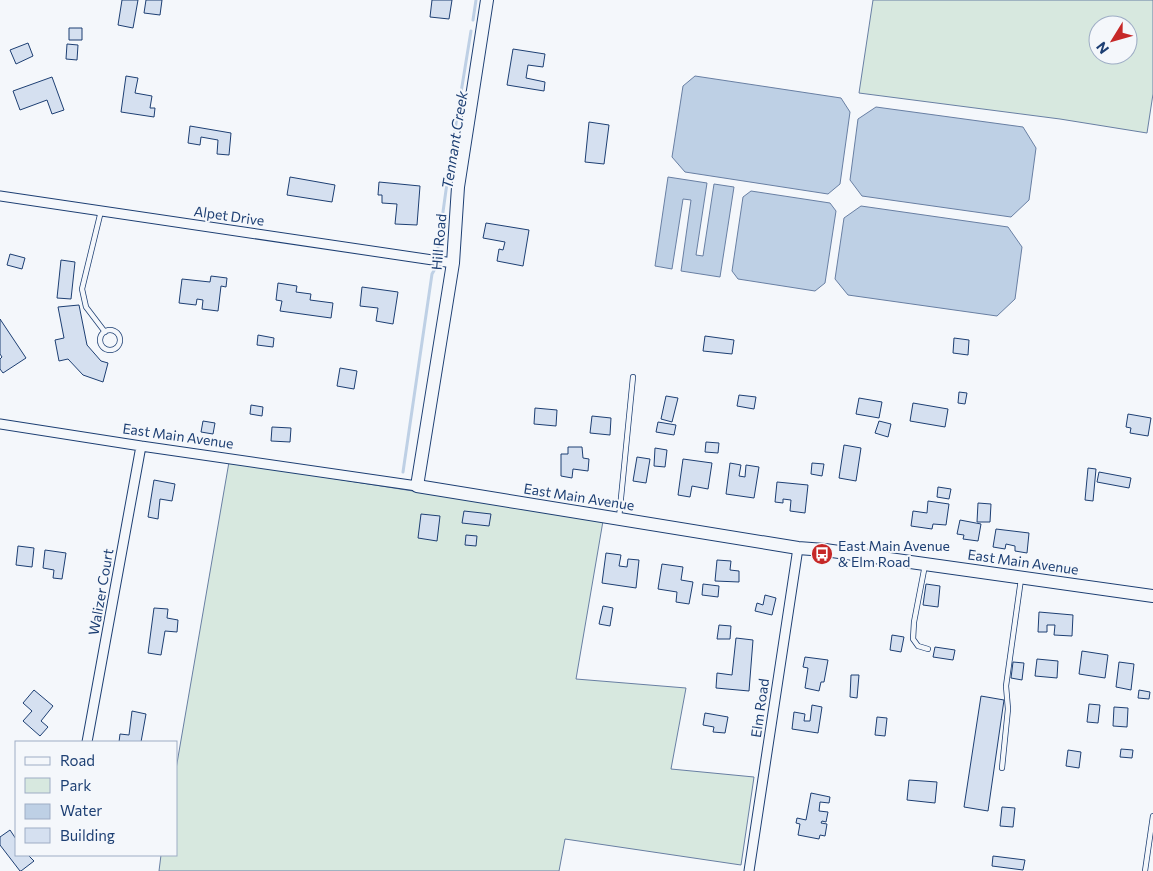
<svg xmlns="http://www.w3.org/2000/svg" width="1153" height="871" font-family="Commissioner,sans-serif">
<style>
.green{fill:#d7e8df;stroke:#687fa3;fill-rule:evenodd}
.water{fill:#bed0e5;stroke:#687fa3}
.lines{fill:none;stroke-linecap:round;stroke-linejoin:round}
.stream{stroke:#bed0e5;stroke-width:3}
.building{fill:#d5e0f0;stroke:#1d3f73}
.lane-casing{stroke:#1d3f73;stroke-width:6}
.street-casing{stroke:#1d3f73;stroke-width:11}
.secondary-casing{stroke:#1d3f73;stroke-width:14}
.lane{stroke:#f4f7fb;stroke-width:4.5}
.street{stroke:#f4f7fb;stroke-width:9}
.secondary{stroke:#f4f7fb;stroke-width:12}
.labels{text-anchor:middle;stroke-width:4;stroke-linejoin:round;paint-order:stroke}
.street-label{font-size:14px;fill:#1d3f73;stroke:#f4f7fb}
.poi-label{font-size:14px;fill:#1d3f73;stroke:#f4f7fb;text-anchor:start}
.water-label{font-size:15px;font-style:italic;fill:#1d3f73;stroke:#f4f7fb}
</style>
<rect width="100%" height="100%" fill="#f4f7fb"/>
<!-- green -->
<path class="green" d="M873,0H1153V94L1147,133L1060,119L859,93ZM1098,25H1128V55H1098Z
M229,462L603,521L576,679L686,688L671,769L754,777L741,865L565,839L559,871H159L161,855H176V769Z"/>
<!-- water -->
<path class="water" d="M695,76L841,98L850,112L840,184L828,194L685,172L672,157L683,86Z
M876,107L1023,127L1036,148L1029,200L1011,217L862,196L850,180L858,119Z
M668,177L707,183L696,255L703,256L714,184L734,187L720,277L681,271L691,200L683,199L672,269L655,266Z
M751,191L830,203L836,211L825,283L815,291L738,279L732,271L743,197Z
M861,206L1008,227L1022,247L1015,299L997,316L848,295L835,279L844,218Z"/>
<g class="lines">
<!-- stream -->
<path class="stream" d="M473,20L476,0
M438,248L451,154L471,31
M403,472L432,274L436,267"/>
</g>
<!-- building -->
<path class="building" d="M122,0H138L133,28L118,25Z
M146,0H162L160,15L144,13Z
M432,0H452L449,19L430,17Z
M69,28H82V40H69Z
M28,43L33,56L16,64L10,50Z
M67,44L78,45L77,60L66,59Z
M513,49L545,54L543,67L528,65L526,78L545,82L544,91L507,85Z
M126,76L138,78L135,93L152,96L150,108H155L154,117L121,112Z
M52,77L64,110L52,114L47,100L20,110L13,91Z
M589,122L609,125L604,164L585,162Z
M190,126L231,133L229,155L217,154L218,140L201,137L200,145L188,143Z
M290,177L335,185L332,202L287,195Z
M379,182L420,186L417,225L395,224L397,204L382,203V195H378Z
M486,223L529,230L523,266L497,261L499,249L503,250L505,242L483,238Z
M10,254L25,258L22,269L7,265Z
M61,260L75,262L71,299L57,298Z
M211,276L227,278L226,287L221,286L218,311L202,309L203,300L197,299L196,305L179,303L182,279L210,282Z
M278,283L297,286L296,292L311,294L310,300L333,303L331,318L280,311L282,301L276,300Z
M362,287L398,292L393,324L376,321L378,308L360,306Z
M79,305L87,345L101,361L108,363L103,382L83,375L68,359L59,361L55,340L64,338L58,307Z
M0,319L26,358L3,373L0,369V359L2,357L0,354Z
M258,335L274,338L273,347L257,345Z
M705,336L734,340L732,354L703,351Z
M954,338L969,340L968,355L953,353Z
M340,368L357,371L354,389L337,386Z
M959,392L967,393L965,404L958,403Z
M739,395L756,397L754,409L737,406Z
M666,396L678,398L672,422L661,419Z
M859,398L882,402L879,418L856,414Z
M913,403L948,409L945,427L910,421Z
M251,405L263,407L262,416L250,414Z
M535,408L557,410L556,426L534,424Z
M1128,414L1151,418L1148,436L1130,433L1131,428L1126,427Z
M592,416L611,418L610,435L590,433Z
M203,421L215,423L213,434L201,432Z
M879,421L891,424L888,437L875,433Z
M658,422L676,425L674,435L656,432Z
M272,427L291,428L290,442L271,441Z
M706,442L719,443L718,453L705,452Z
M844,445L861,448L856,481L839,478Z
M568,447H582L583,458L589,459L588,471L573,469L572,478L561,476V454H568Z
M655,448L667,450L665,467L654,466Z
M637,457L650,459L646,483L633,481Z
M683,459L712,463L708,489L692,486L690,497L678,495Z
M730,463L741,465L739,476L745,477L746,465L759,467L754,498L726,494Z
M812,463L824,464L822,476L811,474Z
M1088,468L1096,469L1093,501L1085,500Z
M1099,472L1131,478L1129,488L1097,482Z
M154,480L175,484L172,501L160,499L158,519L148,517Z
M777,482L808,485L805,513L790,511L791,500L783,499V503L775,502Z
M938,487L951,489L949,499L937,497Z
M928,501L949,504L946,525L933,524L932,529L911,526L913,511L927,513Z
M978,503L991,504L990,522H977Z
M464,511L491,514L489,526L462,523Z
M421,514L440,516L437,541L418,538Z
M960,520L981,524L978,541L963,539L964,535L957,534Z
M996,529L1029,533L1027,553L1015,551V546L1006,544L1005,549L993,547Z
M466,535L477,536L476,546L465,545Z
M18,546L34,548L32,567L16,565Z
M45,550L66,553L62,579L53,578L54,570L43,568Z
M606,553L621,555L619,566L627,567L628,559L639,560L636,588L602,583Z
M717,560L731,561L730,570L739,571V582L715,581Z
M662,564L683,567L681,580L693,582L689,604L676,602L677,592L658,589Z
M703,584L719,586L718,597L702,595Z
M926,584L940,586L938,607L923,605Z
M765,595L776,598L772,615L755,611L757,603L763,605Z
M603,606L613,608L610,626L599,624Z
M154,608L168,609L167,618L178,620L177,632L165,631L161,655L148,653Z
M1039,612L1073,615L1072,636L1054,635L1055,625H1047V632H1038Z
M719,625L731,626L730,639H717Z
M892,635L904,637L901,652L890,650Z
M736,638L753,640L749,691L716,688L717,673L732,675Z
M935,647L955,650L953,660L933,657Z
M1082,651L1108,655L1105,678L1079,674Z
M805,657L828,660L824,682H821L819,691L805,688L808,668L803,667Z
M1037,659L1058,661L1057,678L1035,676Z
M1013,662L1024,663L1022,680L1011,678Z
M1119,662L1134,664L1131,690L1116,687Z
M851,675H859L857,698L850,697Z
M34,690L53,706L41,721L48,727L40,736L23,721L32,711L23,703Z
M1139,690L1150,692L1149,699L1138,698Z
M981,696L1004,700L988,811L964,807Z
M1089,704L1100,705L1098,723L1087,722Z
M812,705L822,707L818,733L792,729L794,712L805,714L804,721H810Z
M1114,707L1128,708L1127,727L1113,726Z
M132,711L146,714L141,742H119L120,734L129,735Z
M705,713L728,717L725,733L713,732L714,727L703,725Z
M877,717L887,718L885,736L875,735Z
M1121,749L1133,750L1132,758L1120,757Z
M1068,750L1081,752L1079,768L1066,766Z
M909,780L937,782L935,803L907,800Z
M811,793L830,797L829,803L820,802L819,811L828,812L826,822L822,821L821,823L827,824L825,836L820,835L819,839L798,835L800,824L796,823L797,818L806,820Z
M1002,807L1015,808L1013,827L1000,826Z
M10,830L16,839V855H28L34,861L21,871H20L0,845V837Z
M993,856L1025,860L1023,870L992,866Z"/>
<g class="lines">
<!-- lane casing -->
<g class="lane-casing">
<path id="lane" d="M101,211L82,289L86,307L105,332
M100 340a10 10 0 1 1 20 0a10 10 0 1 1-20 0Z
M619,518L633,377
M925,565L914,622L913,639L918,646L928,649
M1002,768L1008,709L1006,686L1021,579
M1145,871L1153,816"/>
</g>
<!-- street casing -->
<g class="street-casing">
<path id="street" d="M0,196L453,263
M0,424L141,446L417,486
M87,742L141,446
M749,871L798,548"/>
</g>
<!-- secondary casing -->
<g class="secondary-casing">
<path id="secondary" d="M487,0L458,187L453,263L417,486L798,548L825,550L1153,596"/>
</g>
<!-- lane -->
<use href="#lane" class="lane"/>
<!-- street -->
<use href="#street" class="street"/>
<!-- secondary -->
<use href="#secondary" class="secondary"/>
</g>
<!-- icons -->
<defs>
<g id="bus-disc" transform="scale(1.125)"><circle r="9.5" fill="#c62828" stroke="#f4f7fb"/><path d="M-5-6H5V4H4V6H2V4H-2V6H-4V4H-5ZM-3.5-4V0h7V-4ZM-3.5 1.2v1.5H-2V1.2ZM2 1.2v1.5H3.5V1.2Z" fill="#fff"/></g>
</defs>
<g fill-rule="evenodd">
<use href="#bus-disc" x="822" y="554"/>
</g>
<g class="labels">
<!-- street labels -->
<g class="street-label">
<text transform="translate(229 216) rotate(8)" y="5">Alpet Drive</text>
<text transform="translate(439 242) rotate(-85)" y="5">Hill Road</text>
<text transform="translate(178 436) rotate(8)" y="5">East Main Avenue</text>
<text transform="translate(579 497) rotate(9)" y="5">East Main Avenue</text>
<text transform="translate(1023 562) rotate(8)" y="5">East Main Avenue</text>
<text transform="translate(101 592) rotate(-80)" y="5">Walizer Court</text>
<text transform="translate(760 708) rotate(-82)" y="5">Elm Road</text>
</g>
<!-- poi labels -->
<g class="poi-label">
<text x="838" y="551">East Main Avenue<tspan x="838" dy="16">&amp; Elm Road</tspan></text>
</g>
<!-- water labels -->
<g class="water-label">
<text transform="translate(455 140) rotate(-81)" y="5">Tennant Creek</text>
</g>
</g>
<!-- legend -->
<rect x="15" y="741" width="162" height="115" fill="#f4f7fb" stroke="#9eadc5"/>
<rect x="25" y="757" width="25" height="8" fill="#f4f7fb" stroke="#9eadc5"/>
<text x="60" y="766" font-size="15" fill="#1d3f73">Road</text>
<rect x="25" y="778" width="25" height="15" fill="#d7e8df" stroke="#9eadc5"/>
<text x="60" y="791" font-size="15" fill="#1d3f73">Park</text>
<rect x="25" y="804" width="25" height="15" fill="#bed0e5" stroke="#9eadc5"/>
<text x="60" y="816" font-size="15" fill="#1d3f73">Water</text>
<rect x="25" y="828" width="25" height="15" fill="#d5e0f0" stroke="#9eadc5"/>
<text x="60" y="841" font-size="15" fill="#1d3f73">Building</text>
<!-- north arrow -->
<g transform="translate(1113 40) rotate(233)"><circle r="24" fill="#f4f7fb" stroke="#9eadc5"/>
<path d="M0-4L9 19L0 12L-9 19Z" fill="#c62828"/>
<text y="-8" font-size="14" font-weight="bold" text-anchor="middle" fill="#1d3f73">N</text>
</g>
</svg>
